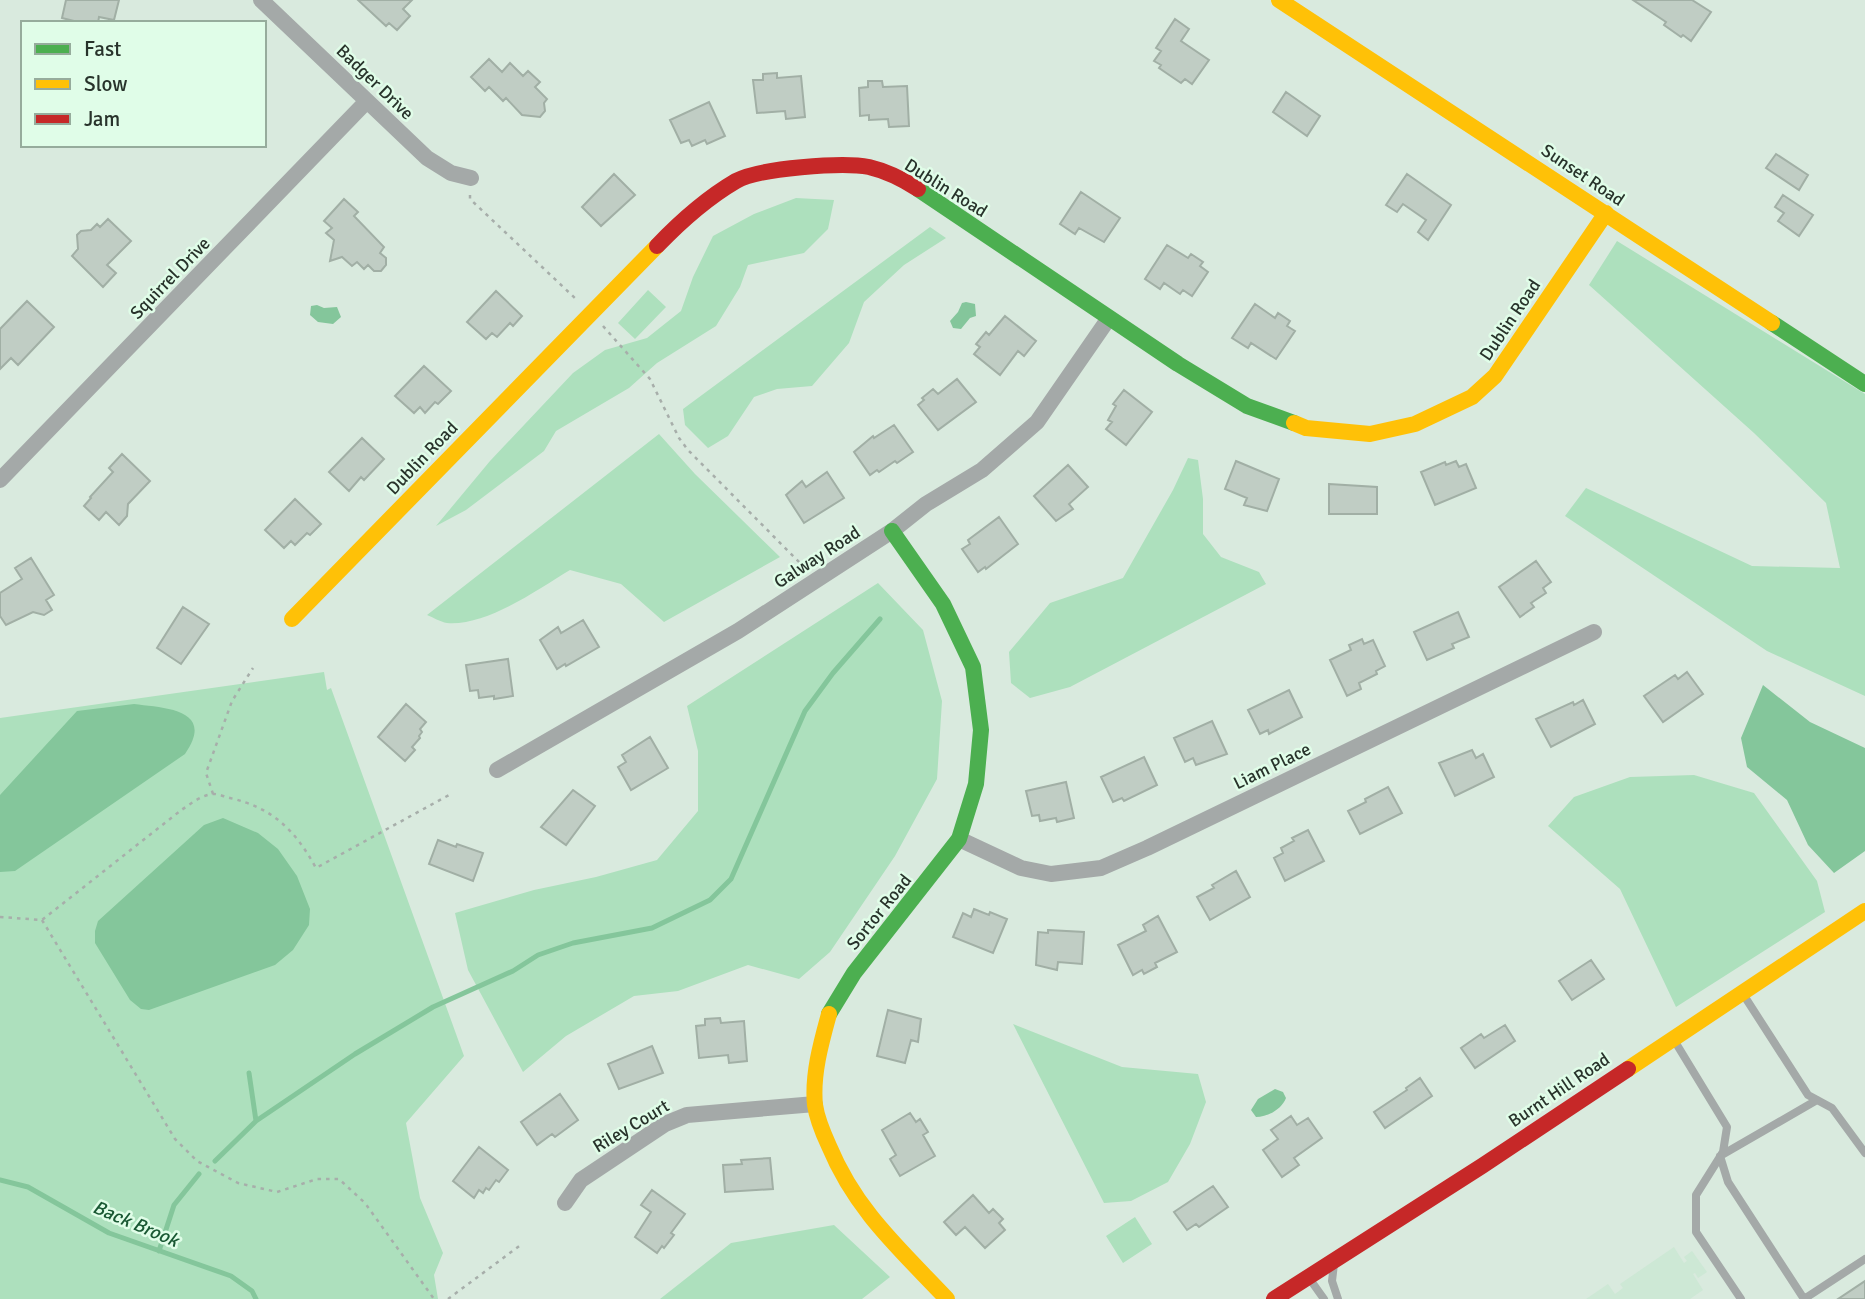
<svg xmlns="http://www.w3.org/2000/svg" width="1865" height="1299" font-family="Signika,sans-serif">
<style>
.built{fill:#cde8d5}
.green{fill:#ade0bd}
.water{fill:#84c69b}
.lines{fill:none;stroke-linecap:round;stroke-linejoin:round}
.stream{stroke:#84c69b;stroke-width:5}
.building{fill:#c0cdc4;stroke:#a1afa5;stroke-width:2}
.path{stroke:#a7aeaa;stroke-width:2.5;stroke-dasharray:3.5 5;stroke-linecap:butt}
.lane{stroke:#a4a9a8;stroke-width:8}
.street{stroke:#a4a9a8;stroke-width:16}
.fast{stroke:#4caf50;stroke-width:16}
.slow{stroke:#ffc107;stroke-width:16}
.jam{stroke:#c62828;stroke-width:16}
.labels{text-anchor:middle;stroke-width:5;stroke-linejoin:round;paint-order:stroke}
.street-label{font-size:18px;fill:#28332b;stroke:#e0fde8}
.water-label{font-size:19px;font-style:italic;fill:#195833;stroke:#e0fde8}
</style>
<rect width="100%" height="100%" fill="#d9eade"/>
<!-- built -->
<path class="built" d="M1674,1247L1684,1263L1687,1261L1684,1257L1692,1251L1707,1272L1698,1278L1695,1273L1693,1274L1703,1290L1690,1299H1586L1608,1284L1615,1294L1623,1288L1620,1284Z"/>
<!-- green -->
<path class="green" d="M796,198L834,200L828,229L804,253L748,265L740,287L716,326L657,363L629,388L556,431L544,451L466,510L436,526L490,461L573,373L605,350L647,338L681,311L693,277L713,236L754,214Z
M930,227L946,238L904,265L864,302L849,343L812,386L777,389L754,397L728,436L708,448L685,425L683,409Z
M1617,241L1865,394V696L1767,651L1565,516L1586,488L1752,566L1840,568L1826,503L1754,433L1589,285Z
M648,290L666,307L635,339L618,323Z
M659,434L695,474L780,557L664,622L621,584L570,570C537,590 487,626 447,623C440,622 433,617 427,615Z
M1188,458L1198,460L1203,499V534L1221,557L1259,572L1266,584L1070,687L1030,698L1011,683L1009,652L1050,603L1123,578L1173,490Z
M878,583L923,630L942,701L937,779L895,856L830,952L799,979L748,965L678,991L634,996L566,1036L523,1072L468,970L455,913L534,890L596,877L657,860L698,811V751L687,706Z
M324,672L327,690L331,688L464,1056L406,1123L420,1198L443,1253L434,1275L438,1299H0V718Z
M1694,775L1754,793L1817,881L1825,912L1676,1007L1620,889L1548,826L1574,797L1630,777Z
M1013,1024L1122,1067L1198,1074L1206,1102L1190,1144L1168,1182L1131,1201L1104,1203Z
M1135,1217L1152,1244L1123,1263L1106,1236Z
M834,1225L890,1277L862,1299H660L731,1243Z"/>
<!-- water -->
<path class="water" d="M966,302L975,304L976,316L970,318L961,329L953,328L950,321L958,312L962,303Z
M317,305L324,308L337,307L341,317L333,324L318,322L310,315L311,306Z
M1763,685L1810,722L1865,748V851L1834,873L1808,845L1787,800L1747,767L1741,738Z
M134,704C165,708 216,709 185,754L15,871L0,872V795L77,711Z
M223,818L258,833L278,849L297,876L310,909L309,925L293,950L275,965L149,1010L141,1009L130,1000L95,943V931L98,921L204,825Z
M1275,1089L1283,1092L1286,1098C1282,1109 1268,1117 1256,1117L1251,1110L1258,1099Z"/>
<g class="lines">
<!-- stream -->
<path class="stream" d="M249,1073L256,1121
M215,1161L256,1121L355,1054L433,1007L513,971L538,955L573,943L652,928L710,900L731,879L805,711L833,673L880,619
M0,1180L28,1187L109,1233L231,1276L252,1291L256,1299
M159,1251L174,1205L199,1174"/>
</g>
<!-- building -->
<path class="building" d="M66,0H119L114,20L99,17L98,23H82L62,18Z
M358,0H412L403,9L410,16L397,30L389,23L386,26Z
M1633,0H1692L1711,12L1691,41L1683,35L1681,37L1664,25L1666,22Z
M1175,19L1189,29L1181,41L1209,60L1192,84L1185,79L1181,83L1159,68L1161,65L1154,61L1161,51L1156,48Z
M489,59L502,72L510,63L523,76L528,71L540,82L535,87L547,99L544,103L545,111L540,117L522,115L506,98L503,101L489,87L485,91L471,77Z
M777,73V78L801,76L805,117L786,119L785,111L757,113L753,80H763V74Z
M868,81H882L883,87L907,86L909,126L889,127L888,119L869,120V115L860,116L859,88L868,87Z
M1286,92L1320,116L1307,136L1273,112Z
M709,102L725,136L707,144L705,140L692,146L689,140L681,143L670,120Z
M1776,154L1808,175L1799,190L1766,168Z
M614,174L635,195L601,226L582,207Z
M1407,174L1451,205L1428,240L1418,232L1426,220L1403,204L1397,212L1386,205Z
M1081,192L1120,218L1104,242L1079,228L1075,234L1060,224Z
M1783,195L1813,215L1799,236L1778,221L1784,213L1775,207Z
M344,199L358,212L354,216L384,247L380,253L386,258V265L381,271H374L368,265L364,269L357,262L352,266L342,257L330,261L334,240L326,233L332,228L324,221Z
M108,219L131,241L107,265L116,273L103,287L72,256L78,249L77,235L81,231L91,230L97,224L100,227Z
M1167,245L1188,258L1191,254L1203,262L1200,266L1208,272L1192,296L1183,290L1180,294L1164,283L1160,289L1145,279Z
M496,291L522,316L513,326L510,323L497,337L492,333L486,339L467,322Z
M27,301L54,327L18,365L11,358L0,369V329Z
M1255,304L1275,318L1278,313L1290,321L1287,326L1295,331L1276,359L1251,343L1248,348L1232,338Z
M1005,316L1036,341L1024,356L1018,351L1000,375L974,354L980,347L976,344L986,332L989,335Z
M424,366L451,391L438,404L435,402L425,413L420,407L414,413L395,396Z
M957,379L976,402L938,430L918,405L924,400L922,398L933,389L938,394Z
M1124,390L1152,412L1126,445L1106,429L1112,422L1108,420L1116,406L1113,404Z
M894,425L913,452L897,463L895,461L879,472L877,470L870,475L854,452L873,436L874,438Z
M362,438L384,459L364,480L361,477L349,491L329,472Z
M122,454L150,481L128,504L127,516L119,525L106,512L99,520L84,506L91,498L90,497L113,472L109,468Z
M1236,461L1279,479L1267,511L1244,505L1247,498L1225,489Z
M1456,461L1459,467L1466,464L1476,488L1435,505L1421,472L1445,462L1446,465Z
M1068,465L1088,487L1069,504L1073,509L1056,521L1034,496Z
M827,472L844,498L804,523L786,495L802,481L806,487Z
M1329,484L1377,487V514H1329Z
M295,499L321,524L310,535L307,533L295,545L291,541L284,548L265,530Z
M999,517L1018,544L986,569L985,567L978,572L962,549L970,544L968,540Z
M31,558L54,595L46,600L52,610L44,615L33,612L6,625L0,616V593L22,579L15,568Z
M1536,561L1551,582L1543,588L1546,593L1531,603L1534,607L1520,617L1499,587Z
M183,607L209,624L181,664L157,648Z
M1458,612L1469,637L1452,644L1454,648L1427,660L1414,632Z
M583,620L599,647L566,666L565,664L557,669L540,640L558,627L561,633Z
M1362,639L1364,644L1373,640L1385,666L1376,671L1377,674L1359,683L1361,689L1347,696L1330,660L1351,650L1349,645Z
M508,659L513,696L494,699V696L479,698L478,690L470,691L466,665Z
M1687,672L1703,694L1663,722L1644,696L1675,675L1678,679Z
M1289,690L1302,717L1269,734L1268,730L1260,734L1248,710Z
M1583,700L1595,724L1551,747L1536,719L1573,702L1574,705Z
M406,704L426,722L420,729L422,732L419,736L420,738L412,747L415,750L405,761L378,737Z
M1212,721L1227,754L1196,765L1193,758L1185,762L1174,738Z
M650,737L668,768L631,790L618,767L626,762L622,755Z
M1472,750L1476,758L1483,754L1494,777L1455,796L1439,763Z
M1144,757L1157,785L1124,801L1122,798L1113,802L1101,777Z
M1066,782L1074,818L1057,822L1056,818L1040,821L1039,815L1032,816L1026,791Z
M1388,787L1402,813L1360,834L1348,811L1366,802L1365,799Z
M573,790L595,806L566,845L541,827Z
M1308,830L1324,861L1285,881L1274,858L1283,853L1281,848L1294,841L1292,838Z
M438,840L456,847L457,844L483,853L473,881L429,864Z
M1236,871L1250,897L1210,920L1197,897L1214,888L1212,885Z
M974,909L989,915L990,912L1007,919L993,953L953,937L963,913L971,917Z
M1158,916L1177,952L1155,963L1157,967L1144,974L1142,970L1133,975L1118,945L1146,931L1143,925Z
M1048,930L1084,932L1082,964L1058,962L1057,970L1036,965L1038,932L1048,933Z
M1591,960L1604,979L1572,1000L1559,981Z
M888,1010L921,1019L918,1042L911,1040L905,1063L877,1056Z
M720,1018L721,1023L744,1021L747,1061L729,1063L728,1055L699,1058L696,1026L705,1025V1019Z
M1505,1025L1515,1041L1475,1068L1461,1048L1481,1034L1484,1038Z
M652,1046L663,1073L619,1089L608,1064Z
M1420,1078L1432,1096L1385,1128L1374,1112L1407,1090L1406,1088Z
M560,1094L578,1120L555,1137L552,1134L537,1145L521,1122Z
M910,1113L916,1122L920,1119L928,1132L923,1135L935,1156L900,1176L890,1159L896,1155L882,1130Z
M1291,1116L1297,1125L1308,1118L1322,1138L1294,1158L1299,1165L1282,1177L1263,1150L1278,1139L1271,1130Z
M479,1147L508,1170L499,1182L496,1180L489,1190L486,1188L483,1193L479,1190L474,1198L453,1181Z
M770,1158L773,1189L725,1192L723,1165L742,1164L741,1160Z
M1213,1186L1228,1207L1199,1227L1196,1224L1187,1230L1174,1212Z
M652,1190L685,1214L671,1233L674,1235L664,1248L662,1246L657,1253L635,1237L651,1212L641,1205Z
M973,1195L989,1213L993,1209L1003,1219L999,1223L1005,1230L985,1248L965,1227L956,1235L944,1222Z
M1865,1281V1299H1838Z"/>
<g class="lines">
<!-- path -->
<path class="path" d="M470,195V199L577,300
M603,326L650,379L679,438L688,450L803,566
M213,794L206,773L232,701L253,668
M0,917L42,920L180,811C189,805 202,794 214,794C219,794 225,797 230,798C273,808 295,830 316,868L449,795
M42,920L175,1139L197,1161L238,1183L277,1192L317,1179H339L365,1203L434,1299
M448,1299L522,1244"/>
<!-- lane -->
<path class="lane" d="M1743,994L1808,1095L1832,1108L1865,1153
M1674,1040L1727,1127L1723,1152L1696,1195V1232L1741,1299
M1720,1156L1728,1182L1804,1299L1865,1259
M1720,1156L1817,1100
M1334,1264L1332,1281L1338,1299
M1309,1278L1324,1299"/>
<!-- street -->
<path class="street" d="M261,0L427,158L451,173L471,178
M0,480L367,101
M497,770L738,631L892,531L926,504L982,470L1037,422L1109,318
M959,839L1021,868L1051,874L1101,868L1147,848L1594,632
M565,1203L581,1180L665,1124L687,1115L815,1104"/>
<!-- fast -->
<path class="fast" d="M918,189L1178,364L1247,406L1294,423
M1772,323L1865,384
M829,1014L854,973L959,839L976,784L981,730L973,667L943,604L892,531"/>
<!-- slow -->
<path class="slow" d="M1279,0L1772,323
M1294,423L1306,428L1370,434L1415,424L1472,397L1495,376L1606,213
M292,619L657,246
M829,1014C821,1043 812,1075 815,1105C817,1119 823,1133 829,1146C856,1211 900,1249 947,1299
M1628,1069L1865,911"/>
<!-- jam -->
<path class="jam" d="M657,246C680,222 707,198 736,181C759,168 843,162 869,167C886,171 904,180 918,189
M1274,1299L1482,1166L1628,1069"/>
</g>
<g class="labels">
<!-- street labels -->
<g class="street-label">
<text transform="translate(375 82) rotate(44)" y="6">Badger Drive</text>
<text transform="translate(1583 175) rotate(34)" y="6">Sunset Road</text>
<text transform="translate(946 188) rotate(32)" y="6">Dublin Road</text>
<text transform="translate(170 278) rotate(-46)" y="6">Squirrel Drive</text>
<text transform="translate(1510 320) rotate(-56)" y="6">Dublin Road</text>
<text transform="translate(422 458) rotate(-46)" y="6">Dublin Road</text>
<text transform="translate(817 557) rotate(-33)" y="6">Galway Road</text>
<text transform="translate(1272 766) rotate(-26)" y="6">Liam Place</text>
<text transform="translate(879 912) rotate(-51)" y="6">Sortor Road</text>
<text transform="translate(1559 1090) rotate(-34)" y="6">Burnt Hill Road</text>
<text transform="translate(631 1126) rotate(-31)" y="6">Riley Court</text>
</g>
<!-- water labels -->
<g class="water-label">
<text transform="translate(136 1223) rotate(23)" y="7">Back Brook</text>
</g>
</g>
<!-- legend -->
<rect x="21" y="21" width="245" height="126" fill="#e0fde8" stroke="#96ac9c" stroke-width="2"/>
<rect x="35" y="44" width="35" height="10" fill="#4caf50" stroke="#96ac9c" stroke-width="2"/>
<text x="84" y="56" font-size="21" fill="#28332b">Fast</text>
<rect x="35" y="79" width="35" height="10" fill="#ffc107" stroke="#96ac9c" stroke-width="2"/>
<text x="84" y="91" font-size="21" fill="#28332b">Slow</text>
<rect x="35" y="114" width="35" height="10" fill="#c62828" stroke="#96ac9c" stroke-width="2"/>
<text x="84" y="126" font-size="21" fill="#28332b">Jam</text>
</svg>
